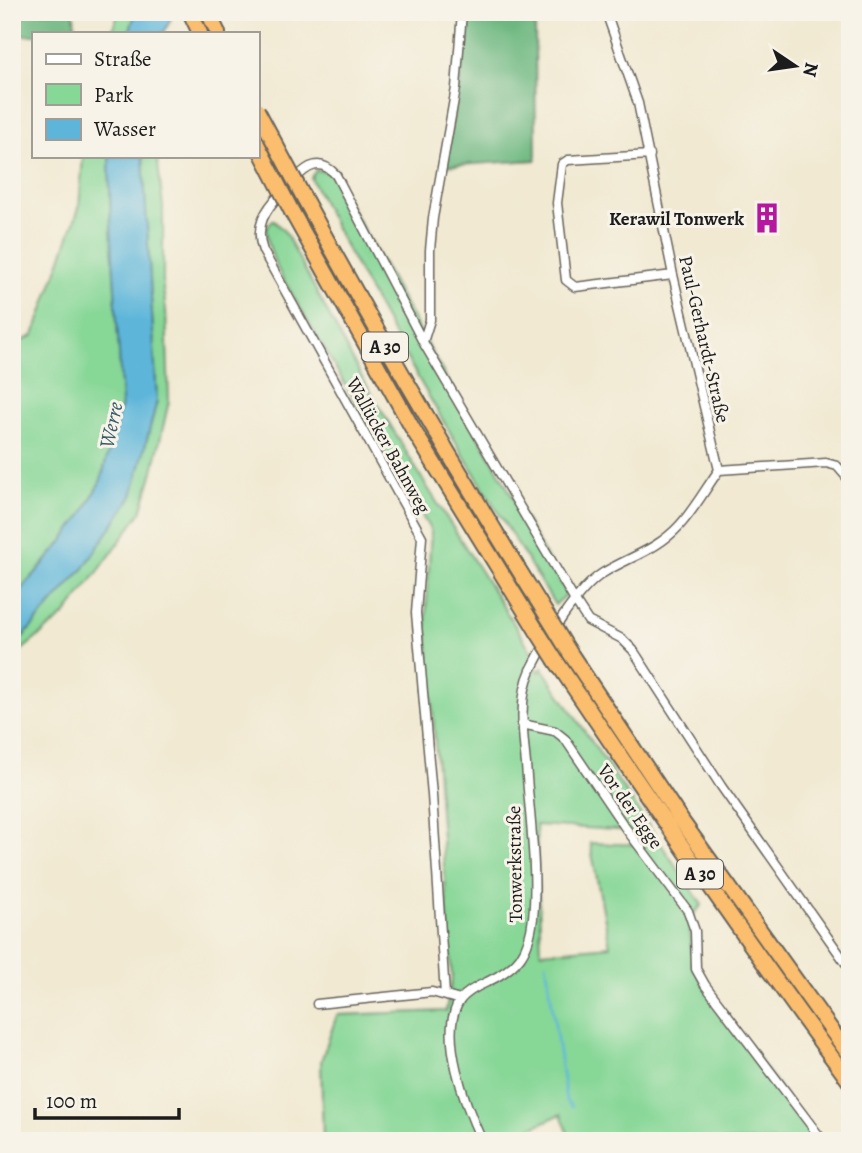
<svg xmlns="http://www.w3.org/2000/svg" width="862" height="1153" font-family="Alegreya,serif">
<style>
.green{fill:#87d797;stroke:#527a5a;stroke-width:2;fill-rule:evenodd}
.forest{fill:#6db880;stroke:#446a4e;stroke-width:2}
.water{fill:#5db6da;stroke:#3c697b;stroke-width:2}
.lines{fill:none;stroke-linecap:round;stroke-linejoin:round}
.stream{stroke:#5db6da;stroke-width:2.5}
.street-casing{stroke:#67645c;stroke-width:11}
.highway-casing{stroke:#67645c;stroke-width:18}
.street{stroke:#fff;stroke-width:8}
.highway{stroke:#fbbd6e;stroke-width:14}
.highway-bridge-casing{stroke:#67645c;stroke-width:18;stroke-linecap:butt}
.highway-bridge{stroke:#fbbd6e;stroke-width:14}
.labels{text-anchor:middle;stroke-width:6;stroke-linejoin:round;paint-order:stroke}
.shield{fill:#f7f3e8;stroke:#5e5c59;stroke-width:2}
.shield-label{font-size:18px;font-weight:bold;fill:#1c1c1c}
.poi-label{font-size:19px;font-weight:bold;fill:#1c1c1c;stroke:#f7f3e8;text-anchor:end}
.street-label{font-size:19px;fill:#1c1c1c;stroke:#f7f3e8}
.water-label{font-size:21px;font-style:italic;fill:#365a68;stroke:#f7f3e8}
</style>
<rect width="100%" height="100%" fill="#f7f3e8"/>
<filter id="ink" filterUnits="userSpaceOnUse"><feTurbulence type="fractalNoise" baseFrequency=".0143" numOctaves="2"/><feDisplacementMap in="SourceGraphic" scale="14" xChannelSelector="R" yChannelSelector="G"/><feConvolveMatrix kernelMatrix="1 2 1 2 8 2 1 2 1" color-interpolation-filters="sRGB"/></filter>
<filter id="wash" filterUnits="userSpaceOnUse"><feTurbulence type="fractalNoise" baseFrequency=".00686" numOctaves="4" result="noise"/><feDisplacementMap in="SourceGraphic" scale="28" xChannelSelector="R" yChannelSelector="G"/><feGaussianBlur stdDeviation="1.57" result="paint"/><feColorMatrix in="noise" values="0 0 0 0 0 0 0 0 0 0 0 0 0 0 0 0 0 1.4 0 .05"/><feComposite in="paint" operator="in"/></filter>
<g filter="url(#wash)">
<rect width="100%" height="100%" fill="#f1e9d2"/>
<!-- green -->
<path class="green" d="M119,12H136L129,33H111Z
M83,156H109L111,226L122,401L101,480L83,514L59,546L12,600V346L34,335L79,208Z
M143,156H157L163,207V289L166,310L169,401L153,471L141,512L100,569L65,615L12,658V649L84,568L132,496L157,401Z
M316,170L328,172L334,177L567,594L555,605C472,471 390,336 319,195L311,178Z
M273,220L285,232L360,374L424,482L533,654L530,658L540,672L542,668L702,905L689,919L693,968L818,1141H571L561,1114L503,1141H323L321,1061L337,1015L446,1011L452,978L426,616L431,531L282,277C273,260 268,247 266,228ZM536,825L633,831L644,845L590,843L610,946L541,952Z"/>
<!-- forest -->
<path class="forest" d="M12,12H74L75,33L12,36Z
M525,12H535L536,160L443,166L459,89L465,19Z"/>
<!-- water -->
<path class="water" d="M136,12H174L164,33H129Z
M109,156H143L157,401L132,496L84,568L12,649V600L59,546L83,514L101,480L122,401L111,226Z"/>
<g class="lines">
<!-- stream -->
<path class="stream" d="M546,963L566,1101L572,1107"/>
</g>
</g>
<g filter="url(#ink)">
<g class="lines">
<!-- street casing -->
<g class="street-casing">
<path id="street" d="M606,12L638,103L673,275L719,470
M650,155L568,160L562,164L557,203L566,280L575,287L673,275
M294,180C308,165 320,158 336,175L423,342L575,601L588,621L622,639L633,650L721,786L850,969
M282,192C265,210 254,226 263,251L422,537L416,613L432,795L445,995
M423,342L430,320V250L433,218L456,88L462,12
M719,470L826,463L837,466L850,481
M522,724L555,731L565,739L624,826L688,911L695,931L696,969L705,985L823,1141
M317,1004L432,992L460,1000
M482,1141C467,1109 436,1031 461,999C468,991 478,986 487,982C518,967 529,953 533,918C538,872 529,811 526,764C523,735 518,698 531,670C545,642 577,589 603,573C629,557 657,550 679,526C694,510 706,488 719,470"/>
</g>
<!-- highway casing -->
<g class="highway-casing">
<path id="highway" d="M190,12L200,33
M208,12L218,33
M304,198C378,335 456,469 538,601
M292,212L414,431L537,631
M568,650L681,820L850,1056
M556,661C652,804 748,944 850,1082"/>
</g>
<!-- street -->
<use href="#street" class="street"/>
<!-- highway -->
<use href="#highway" class="highway"/>
<!-- highway-bridge casing -->
<g class="highway-bridge-casing">
<path id="highway-bridge" d="M257,110L304,198
M257,144L292,212
M538,601L568,650
M537,631L556,661"/>
</g>
<!-- highway-bridge -->
<use href="#highway-bridge" class="highway-bridge"/>
</g>
</g>
<!-- icons -->
<defs>
<g id="building-bare" transform="scale(2.415)"><path d="M-4-6H4V6H1V3H-1V6H-4ZM-2.5-4.3h1.7v1.8h-1.7ZM.8-4.3h1.7v1.8H.8ZM-2.5-1h1.7V.8h-1.7ZM.8-1h1.7V.8H.8Z" fill="#b5179e" stroke="#f7f3e8" stroke-width="2.5" paint-order="stroke"/></g>
</defs>
<g fill-rule="evenodd">
<use href="#building-bare" x="767" y="218"/>
</g>
<g class="labels">
<!-- shield labels -->
<g class="shield">
<rect x="362" y="332.5" width="46" height="29" rx="5"/>
<rect x="677" y="859.5" width="46" height="29" rx="5"/>
</g>
<g class="shield-label">
<text x="385" y="353">A 30</text>
<text x="700" y="880">A 30</text>
</g>
<!-- poi labels -->
<g class="poi-label">
<text x="744" y="225">Kerawil Tonwerk</text>
</g>
<!-- street labels -->
<g class="street-label">
<text transform="translate(705 339) rotate(77)" y="7">Paul-Gerhardt-Straße</text>
<text transform="translate(389 445) rotate(61)" y="7">Wallücker Bahnweg</text>
<text transform="translate(631 806) rotate(55)" y="7">Vor der Egge</text>
<text transform="translate(514 864) rotate(-91)" y="7">Tonwerkstraße</text>
</g>
<!-- water labels -->
<g class="water-label">
<text transform="translate(111 425) rotate(-78)" y="7">Werre</text>
</g>
</g>
<!-- margin -->
<rect width="862" height="1153" fill="none" stroke="#f7f3e8" stroke-width="42"/>
<!-- legend -->
<rect x="32" y="32" width="228" height="126" fill="#f7f3e8" stroke="#9f9d96" stroke-width="2"/>
<rect x="46" y="54" width="35" height="10" fill="#ffffff" stroke="#9f9d96" stroke-width="2"/>
<text x="94" y="66" font-size="21" fill="#1c1c1c">Straße</text>
<rect x="46" y="84" width="35" height="21" fill="#87d797" stroke="#9f9d96" stroke-width="2"/>
<text x="94" y="102" font-size="21" fill="#1c1c1c">Park</text>
<rect x="46" y="119" width="35" height="21" fill="#5db6da" stroke="#9f9d96" stroke-width="2"/>
<text x="94" y="136" font-size="21" fill="#1c1c1c">Wasser</text>
<!-- north arrow -->
<g transform="translate(795 66) rotate(103)" stroke="#f7f3e8" stroke-width="5" paint-order="stroke">
<path d="M0-5L12 26L0 18L-12 26Z" fill="#1c1c1c"/>
<text y="-10" font-size="19" font-weight="bold" text-anchor="middle" fill="#1c1c1c">N</text>
</g>
<!-- scale -->
<path d="M35 1108v10h144v-10" fill="none" stroke="#1c1c1c" stroke-width="3.5"/>
<text x="46" y="1108" font-size="21" fill="#1c1c1c" stroke="#f7f3e8" stroke-width="5" paint-order="stroke">100 m</text>
</svg>
